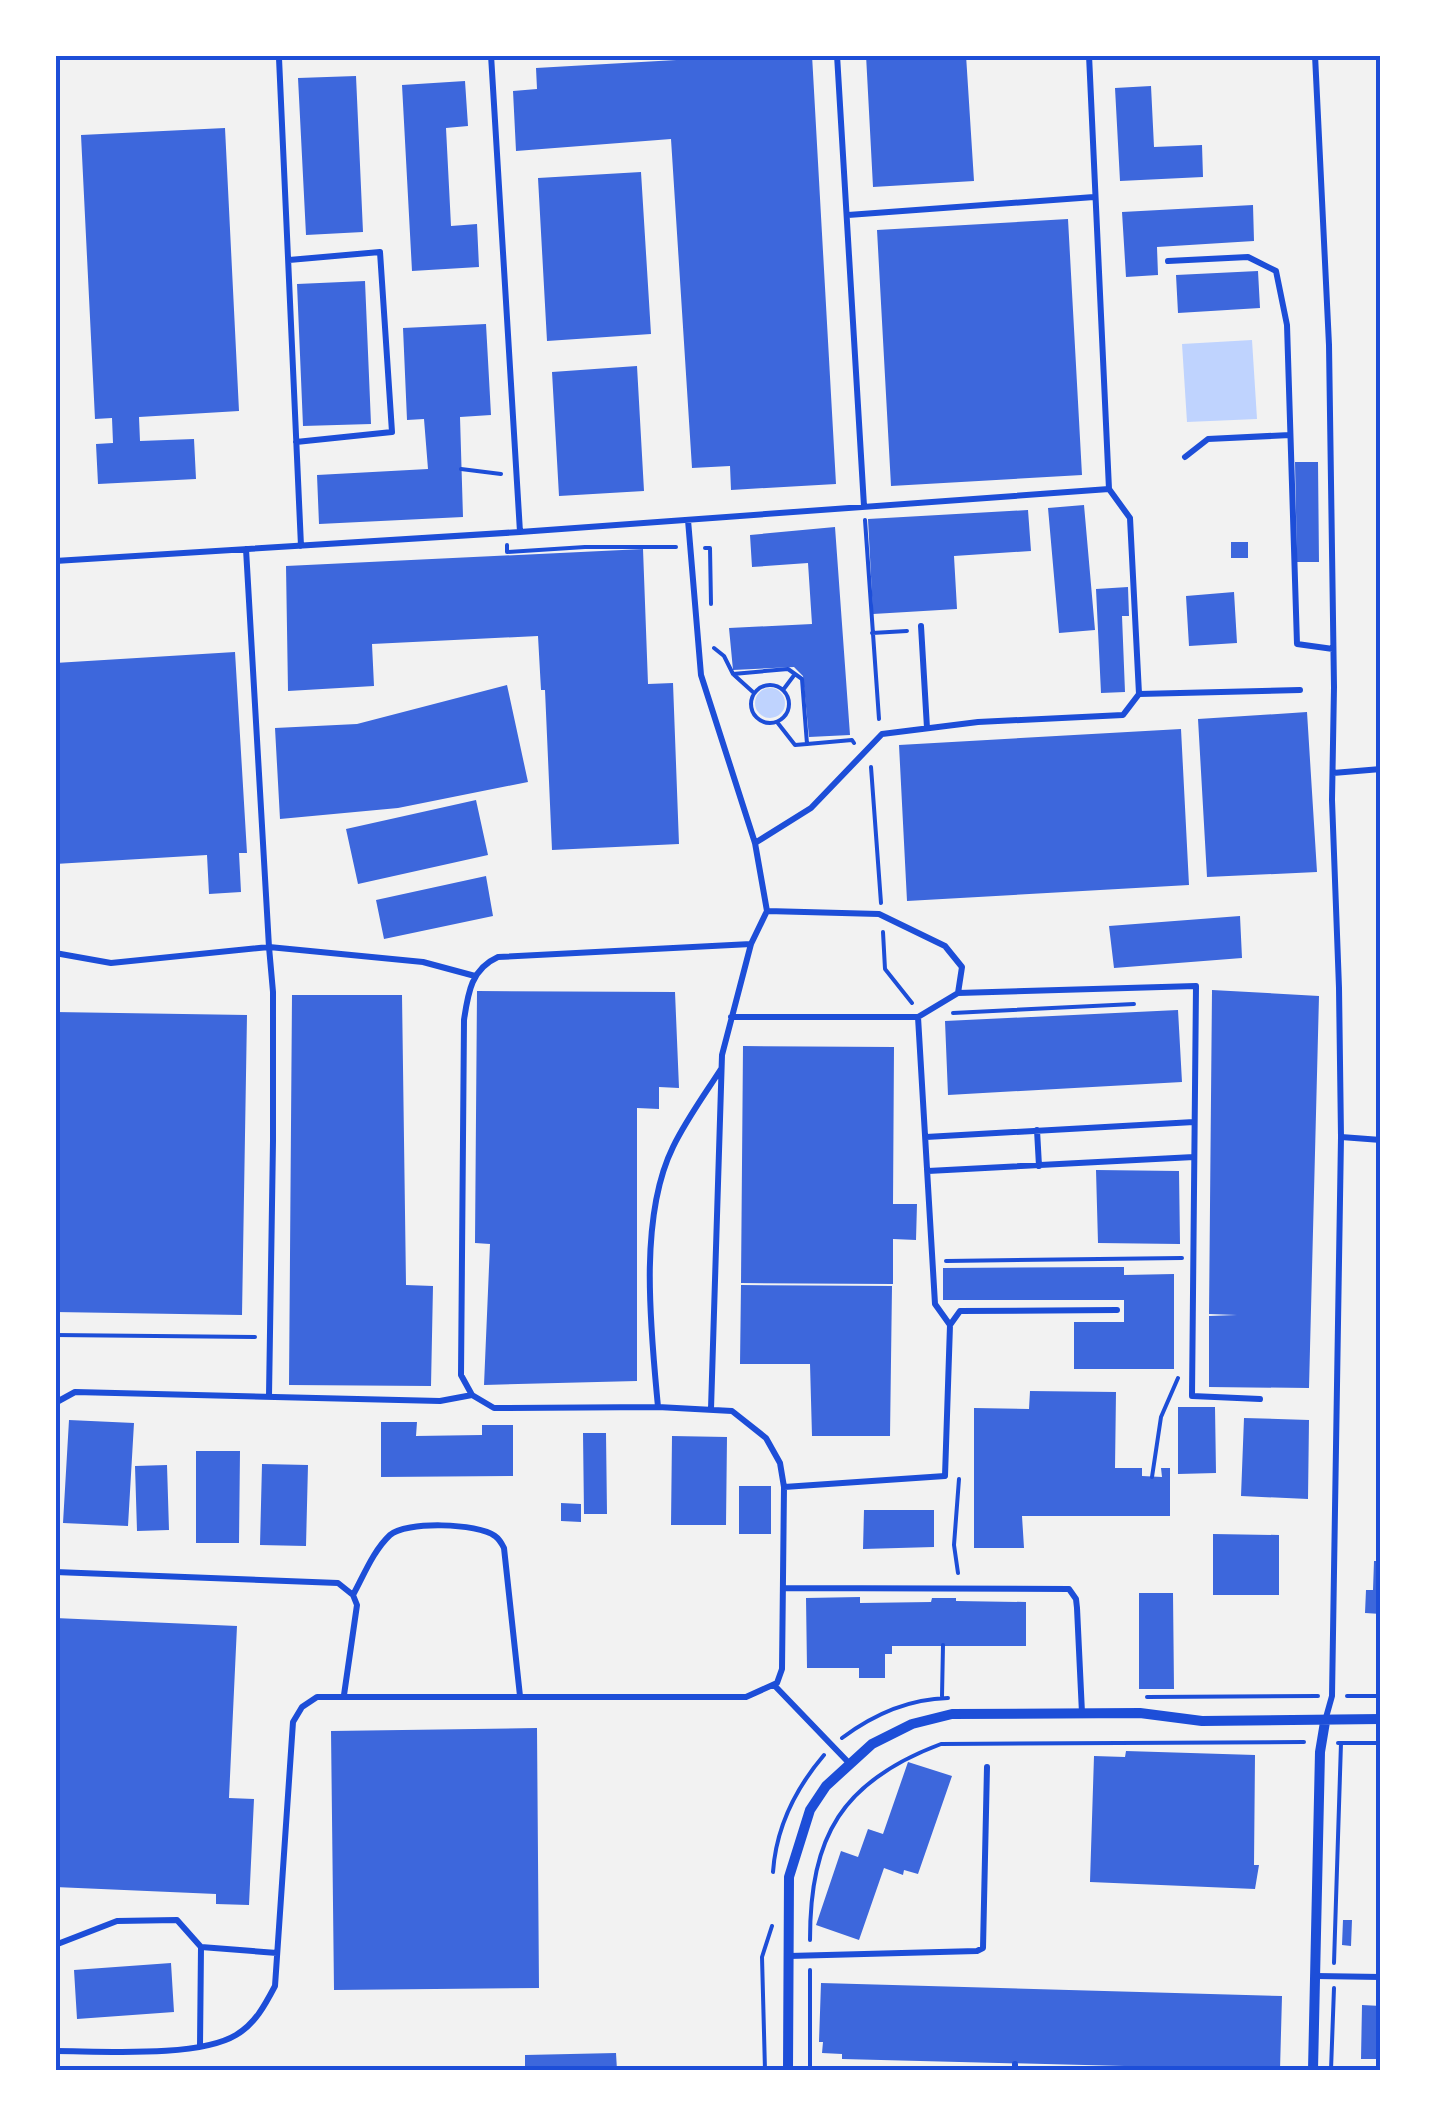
<svg xmlns="http://www.w3.org/2000/svg" width="1436" height="2125" font-family="Commissioner,sans-serif">
<style>
.water{fill:#bfd3fe}
.building{fill:#3d67dc}
.lines{fill:none;stroke-linecap:round;stroke-linejoin:round}
.path{stroke:#1d4ed8;stroke-width:4}
.service{stroke:#1d4ed8;stroke-width:6}
.minor{stroke:#1d4ed8;stroke-width:10}
.neatline{fill:none;stroke:#1d4ed8;stroke-width:4}
</style>
<rect width="100%" height="100%" fill="#f2f2f2"/>
<!-- water -->
<path class="water" d="M1252,340L1257,419L1187,422L1182,344Z
M755 703a15 15 0 1 1 30 0a15 15 0 1 1-30 0Z"/>
<!-- building -->
<path class="building" d="M765,55H812L836,484L731,490L730,466L692,468L671,139L516,151L513,91L537,89L536,68Z
M866,55H966L974,181L873,187Z
M356,76L363,232L306,235L298,78Z
M465,81L468,126L446,128L451,226L477,224L479,267L412,271L402,85Z
M1151,86L1154,147L1202,145L1203,177L1120,181L1115,88Z
M225,128L239,411L139,417L140,441L194,439L196,479L98,484L96,444L113,443L112,418L95,419L81,135Z
M641,172L651,334L547,341L538,178Z
M1253,205L1254,241L1157,247L1158,275L1126,277L1122,212Z
M1068,219L1082,475L891,486L877,230Z
M1258,271L1260,308L1178,313L1176,275Z
M365,281L371,424L303,426L297,284Z
M486,324L491,415L460,417L463,517L319,524L317,475L428,469L424,419L407,420L403,328Z
M637,366L644,491L559,496L552,372Z
M1295,462H1318L1319,562H1297Z
M1084,505L1095,630L1059,633L1048,508Z
M1028,510L1031,551L954,556L957,609L873,614L868,519Z
M835,527L850,735L809,737L803,676L794,667L733,670L729,628L812,624L808,563L752,567L750,535Z
M1231,542H1248V558H1231Z
M643,549L648,684L673,683L679,844L552,850L545,690H541L538,636L372,644L374,686L288,691L286,566Z
M1128,587L1129,616H1122L1125,692L1101,693L1096,589Z
M1234,592L1237,643L1189,646L1186,596Z
M235,652L247,853H239L241,892L209,894L207,855L55,864V663Z
M507,685L528,782L398,808L280,819L275,728L357,724Z
M1307,712L1317,872L1207,877L1198,719Z
M1181,729L1189,885L907,901L899,745Z
M476,800L488,855L358,884L346,829Z
M486,876L493,916L384,939L376,900Z
M1240,916L1242,958L1114,968L1109,926Z
M1212,990L1319,996L1309,1388L1209,1387V1316L1237,1315L1209,1314Z
M477,991L675,992L679,1088L659,1087V1109L637,1108V1381L484,1385L490,1244L475,1243Z
M292,995H402L406,1285L433,1286L431,1386L289,1385Z
M1178,1010L1182,1082L948,1095L945,1021Z
M55,1012L247,1015L242,1315L55,1312Z
M743,1046L894,1047L893,1204H917L916,1240L893,1239V1284L741,1283Z
M1096,1170L1179,1171L1180,1244L1098,1243Z
M1124,1267V1275L1174,1274V1369H1074V1322H1124V1300H943V1268Z
M741,1285L892,1286L890,1436H812L810,1364H740Z
M1030,1391L1116,1392L1115,1468H1142V1476L1162,1477L1161,1468H1170V1516H1022L1024,1548H974V1408L1029,1409Z
M1178,1407H1215L1216,1473L1178,1474Z
M1244,1418L1309,1420L1308,1499L1241,1496Z
M69,1420L134,1423L128,1526L63,1523Z
M381,1422H417L416,1436L482,1435V1425H513V1476L381,1477Z
M583,1433H606L607,1514H584Z
M672,1436L727,1437L726,1525H671Z
M196,1451H240L239,1543H196Z
M262,1464L308,1465L306,1546L260,1545Z
M167,1465L169,1530L137,1531L135,1466Z
M739,1486H771V1534H739Z
M561,1503L581,1504V1522L561,1521Z
M864,1510H934V1547L863,1549Z
M1213,1534L1279,1535V1595H1213Z
M1374,1561H1381V1614L1365,1613L1366,1590H1373Z
M1139,1593H1173L1174,1689H1139Z
M860,1597V1603L931,1602L932,1598H956V1601L1026,1602V1646H892V1654H885V1678H859V1668H807L806,1598Z
M55,1618L237,1626L229,1798L254,1799L249,1905L216,1904V1894L55,1887Z
M537,1728L539,1988L334,1990L331,1731Z
M1126,1751L1255,1755L1254,1865H1259L1255,1889L1090,1882L1094,1756L1125,1757Z
M908,1762L952,1776L918,1874L904,1870L903,1875L884,1868L859,1940L816,1925L841,1851L858,1857L868,1829L883,1834Z
M1343,1920H1352L1351,1946L1342,1945Z
M171,1963L174,2012L77,2019L74,1970Z
M821,1983L1282,1996L1280,2070L842,2059V2054L822,2053L823,2042H819Z
M1362,2005L1381,2006V2059H1361Z
M616,2053L617,2070H525V2055Z"/>
<g class="lines">
<!-- path -->
<path class="path" d="M461,469L501,474
M865,520L879,719
M507,545V552L585,547H676
M705,548H710L711,604
M872,633L907,631
M714,648L724,656L733,674L788,669L802,679L807,744L795,745L777,722
M733,674L754,693
M751 704a19 19 0 1 1 38 0a19 19 0 1 1-38 0Z
M783,690L795,674
M807,744L852,740L854,743
M871,767L881,903
M883,932L885,969L912,1003
M953,1013L1134,1004
M946,1261L1182,1258
M55,1335L255,1337
M1152,1477L1161,1417L1178,1378
M958,1573L954,1545L959,1479
M942,1696L943,1645
M1347,1696H1381
M1147,1697L1318,1696
M842,1738C874,1714 908,1699 948,1698
M1338,1743H1381
M773,1872C776,1828 796,1788 824,1755
M810,1940C810,1836 842,1781 941,1744L1304,1742
M1334,1963L1341,1743
M810,1970V2070
M765,2070L762,1957L772,1926
M1331,2070L1334,1988"/>
<!-- service -->
<path class="service" d="M283,55L279,58L301,546
M491,55L520,532
M837,55L864,506
M1089,55L1109,489L1130,518L1139,694L1300,690
M1315,55L1329,345L1334,687L1332,800L1339,988L1341,1137L1332,1696L1325,1721
M848,215L1094,197
M289,260L380,252L392,432L296,442
M1168,261L1248,257L1276,271L1287,325L1297,644L1333,649
M1185,457L1208,439L1290,435
M688,520L701,675L755,843L767,911L751,944L722,1055L711,1409
M55,561L520,532L1109,489
M921,626L927,728
M1333,773L1381,769
M755,843L811,808L882,734L978,722L1123,715L1139,694
M767,911L879,914L945,946L962,967L958,993L1196,986L1192,1396L1260,1399
M55,953L111,963L269,947L246,549
M731,1017H918L958,993
M918,1017L935,1304L950,1325
M1037,1130L1039,1166
M926,1137L1194,1122
M1341,1137L1381,1140
M928,1171L1194,1157
M269,1396L273,1141V992L269,947L423,962L475,976
M55,1403L75,1392L440,1401L472,1395
M658,1407C651,1331 638,1218 673,1147C686,1120 705,1094 721,1069
M784,1487L945,1476L950,1325L960,1311L1117,1310
M55,1572L338,1583L353,1595
M783,1588L1069,1589L1076,1599L1077,1608L1082,1713
M774,1685L849,1763
M344,1695L357,1605L353,1595C364,1575 373,1551 390,1535C405,1521 478,1523 495,1536C498,1538 502,1544 504,1548L520,1696
M55,1945L117,1921L177,1920L201,1947L200,2046
M201,1947L277,1953
M789,1956L977,1951L983,1948L987,1767
M1316,1976L1381,1977
M55,2051C101,2051 198,2058 236,2035C255,2024 265,2005 275,1986L293,1722L302,1707L317,1697H746L777,1683L782,1669L784,1487L780,1463L766,1438L732,1411L658,1407L494,1408L472,1395L461,1375L464,1020C468,993 471,969 498,957L751,944
M1015,2070V2064"/>
<!-- minor -->
<path class="minor" d="M788,2070L789,1877L810,1810L826,1786L872,1744L912,1724L952,1714L1140,1713L1202,1721L1381,1719
M1313,2070L1320,1752L1325,1722"/>
</g>
<!-- border -->
<rect width="1436" height="2125" fill="none" stroke="#ffffff" stroke-width="115"/>
<rect x="58" y="58" width="1320" height="2010" class="neatline"/>
</svg>
